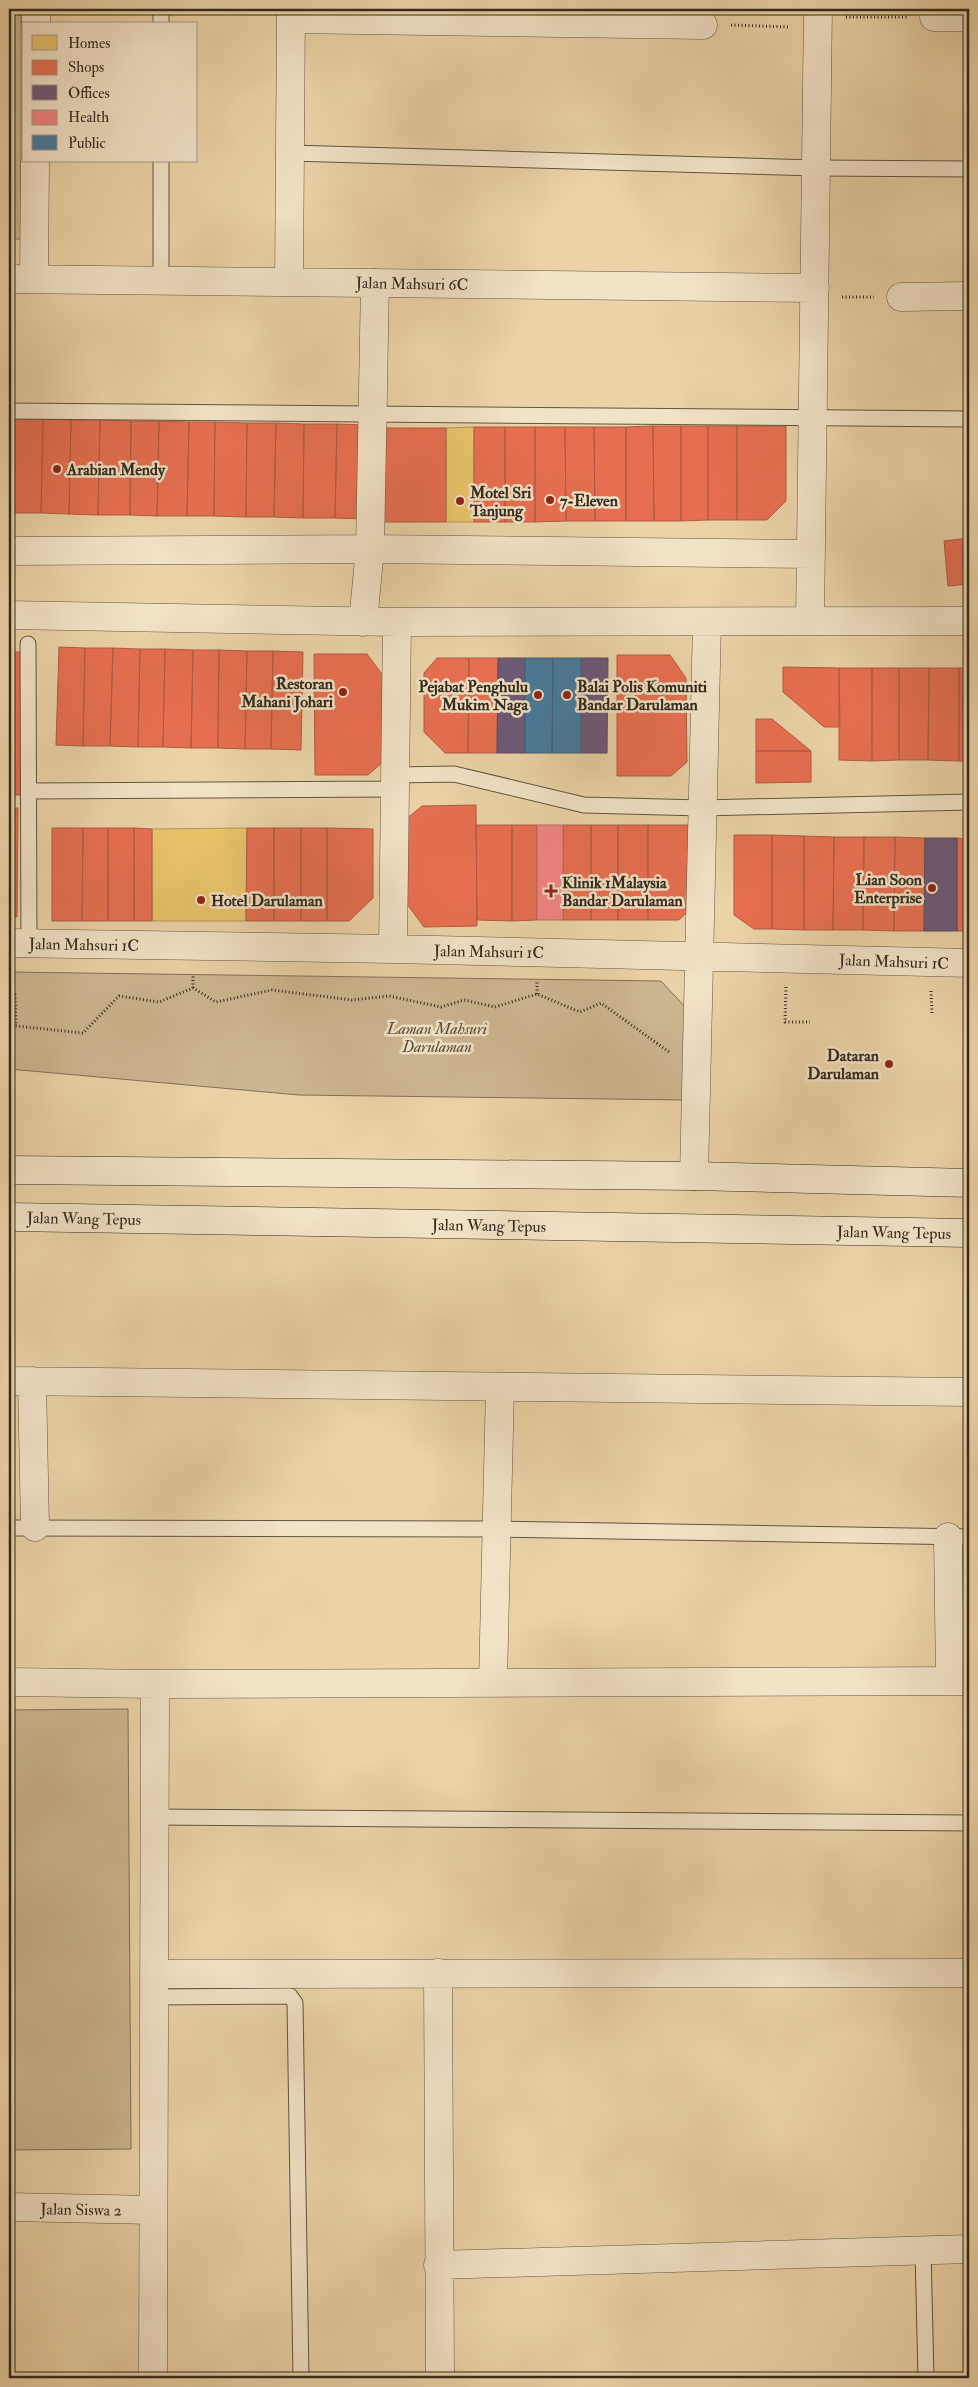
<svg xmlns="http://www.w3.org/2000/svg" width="978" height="2387" font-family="'IM FELL Double Pica',serif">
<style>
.green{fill:#ccb690;stroke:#807057}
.homes{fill:#e9c46a;stroke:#b29653}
.shops{fill:#e76f51;stroke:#b15a42}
.offices{fill:#6d597a;stroke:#5c4b5e}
.health{fill:#f28482;stroke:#b96964}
.public{fill:#457b9d;stroke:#406277}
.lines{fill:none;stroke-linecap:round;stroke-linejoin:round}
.lane-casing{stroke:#615440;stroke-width:17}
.street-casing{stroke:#615440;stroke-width:29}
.secondary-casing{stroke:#33291e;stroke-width:29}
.path{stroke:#33291e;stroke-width:3;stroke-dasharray:1 2.5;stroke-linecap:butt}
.lane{stroke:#f2e2c6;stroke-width:15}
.street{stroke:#f2e2c6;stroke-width:28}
.secondary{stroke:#f2e2c6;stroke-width:28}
.poi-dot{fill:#8f2418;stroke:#f2e2c6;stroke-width:2}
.labels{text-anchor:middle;stroke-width:5;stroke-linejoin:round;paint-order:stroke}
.street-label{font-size:16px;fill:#33291e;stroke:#f2e2c6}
.poi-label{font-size:16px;font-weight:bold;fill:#33291e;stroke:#f2e2c6;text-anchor:start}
.park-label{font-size:16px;font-style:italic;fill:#594c3a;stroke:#f2e2c6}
</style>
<rect width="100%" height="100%" fill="#ebd3a7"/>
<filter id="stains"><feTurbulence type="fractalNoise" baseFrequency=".004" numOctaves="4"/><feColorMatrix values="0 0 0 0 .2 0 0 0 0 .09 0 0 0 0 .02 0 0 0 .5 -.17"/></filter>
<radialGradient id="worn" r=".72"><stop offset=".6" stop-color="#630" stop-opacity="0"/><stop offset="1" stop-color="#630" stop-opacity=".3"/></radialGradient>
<!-- green -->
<path class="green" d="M9,9H21V239H9Z
M9,972L661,981L687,1009L686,1100L299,1095L9,1069Z
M128,1709L131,2149L9,2150V1710Z"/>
<!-- homes -->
<path class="homes" d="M474,427V522H446V428Z
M247,828L246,921H152V829Z"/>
<!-- shops -->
<path class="shops" d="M9,419H10L9,513Z
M10,419H43L41,513H9Z
M43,419L71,420L69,514L41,513Z
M71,420H100L98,515L69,514Z
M100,420L131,421L130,515H98Z
M131,421H159L157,516L130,515Z
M159,421L189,422L187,516H157Z
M189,422H215L214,516H187Z
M215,422L247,423L246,517L214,516Z
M247,423H276L274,517H246Z
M276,423L304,424L303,518L274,517Z
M304,424H337L335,518H303Z
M337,424L366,425L364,519L335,518Z
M653,426L654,521H626V427Z
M653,426H681V521H654Z
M681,426H708V520L681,521Z
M708,426H737V520H708Z
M737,426H786V501L767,520H737Z
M474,427H505V522H474Z
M505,427H535V522H505Z
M535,427H565L566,521L535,522Z
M565,427H594L595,521H566Z
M594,427H626V521H595Z
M384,428H446V522H384Z
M969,538V584L948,586L944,541Z
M59,647L85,648L83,746L56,745Z
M85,648H113L110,746H83Z
M113,648L140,649L138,747L110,746Z
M140,649H165L163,747H138Z
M165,649L193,650L191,748L163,747Z
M193,650H219L218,748H191Z
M219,650L247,651L245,749L218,748Z
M247,651H273L271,749H245Z
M273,651L303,652L301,750L271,749Z
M9,652H21V795H9Z
M314,654H367L384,677V761L368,775H315Z
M617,655H670L686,678L687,762L671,776H617Z
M437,658H469L468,753H445L424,732V673Z
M469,658H498L497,753H468Z
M783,667L839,668L840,727H824L783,692Z
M839,668H872V761L839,760Z
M872,668H899V760L872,761Z
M899,668H929L928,760H899Z
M929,668H959V761L928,760Z
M959,668H969V762L959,761Z
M756,719H772L811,751H756Z
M756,751H811V782L756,783Z
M476,805L477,926L424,927L407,904L406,819L422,806Z
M9,808H18L17,917H9Z
M476,825H512V921L477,920Z
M512,825H537V920L512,921Z
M563,825H591V920H563Z
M591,825H618V920H591Z
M618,825H648V920H618Z
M648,825H698V902L679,920H648Z
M52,828H83L82,921H52Z
M83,828H108V921H82Z
M108,828H134V921H108Z
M134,828L152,829V921H134Z
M247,828H274V921H246Z
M274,828H301V921H274Z
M301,828H327V921H301Z
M327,828L373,829V898L349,921H327Z
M734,835H772V929H754L734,915Z
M772,835L804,836V930L772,929Z
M804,836L834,837L833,930H804Z
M834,837H864L863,930H833Z
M864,837H895L894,931L863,930Z
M895,837L925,838L924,931H894Z
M957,838L969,839V931H957Z"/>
<!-- offices -->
<path class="offices" d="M498,658H525V753H497Z
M581,658H608L607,753H581Z
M925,838H957V931H924Z"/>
<!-- health -->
<path class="health" d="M537,825H563V920H537Z"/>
<!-- public -->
<path class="public" d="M525,658H553L552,753H525Z
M553,658H581V753H552Z"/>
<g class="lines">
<!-- lane casing -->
<g class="lane-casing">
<path id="lane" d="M161,24V9
M290,153L816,168L969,169
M161,280V161
M9,411L969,419
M28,644L29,943
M395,775L454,774L584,805L702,808L969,802
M29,791L395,789
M9,1528L495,1529L969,1537
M153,1817L969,1823
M155,1997L290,1996L295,2003L301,2378
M923,2250L926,2378"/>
</g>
<!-- street casing -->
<g class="street-casing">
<path id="street" d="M934,17H969
M291,19L703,25
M36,24V9
M9,279L815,288
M34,279L35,161
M289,282L291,9
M901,297L969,296
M9,551L370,549L811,554
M9,615L397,622L969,621
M810,621L818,9
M363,622L370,549L375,283
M9,943L393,949L969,963
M393,949L397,622
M694,1176L707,622
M9,1381L969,1392
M32,1381L35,1527
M948,1537L950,1681
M493,1681L500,1388
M9,1682L155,1684L969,1681
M438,1973L440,2378
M155,1974L969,1973
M9,2207L153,2210
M438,2265L969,2249
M153,2378L155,1684"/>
</g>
<!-- secondary casing -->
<g class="secondary-casing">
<path id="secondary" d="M9,1170L694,1176L969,1183
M9,1217L969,1233"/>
</g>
<!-- path -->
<path class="path" d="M846,17H908
M731,25L790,27
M842,297H874
M786,987L785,1022H810
M193,988V974
M9,990L15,995L16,1026
M931,991L932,1013
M537,994V980
M9,1028L16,1026L83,1033L119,996L159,1002L193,988L216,1002L272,990L352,1000L389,996L441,1007L464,1000L495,1007L537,994L580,1012L601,1003L669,1052"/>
<!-- lane -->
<use href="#lane" class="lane"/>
<!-- street -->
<use href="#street" class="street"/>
<!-- secondary -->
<use href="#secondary" class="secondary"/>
</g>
<!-- markers -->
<g class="poi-dot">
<circle cx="57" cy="469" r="5"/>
<circle cx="550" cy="500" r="5"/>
<circle cx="460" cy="501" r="5"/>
<circle cx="343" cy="692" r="5"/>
<circle cx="538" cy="695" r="5"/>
<circle cx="567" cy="695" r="5"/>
<circle cx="932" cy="888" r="5"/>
<path d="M548.5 883.5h5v5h5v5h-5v5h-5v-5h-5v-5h5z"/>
<circle cx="201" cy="900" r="5"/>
<circle cx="889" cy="1064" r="5"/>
</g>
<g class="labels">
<!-- street labels -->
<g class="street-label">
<text transform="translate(412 283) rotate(1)" y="6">Jalan Mahsuri 6C</text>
<text transform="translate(84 944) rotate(1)" y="6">Jalan Mahsuri 1C</text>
<text transform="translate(489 951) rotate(1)" y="6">Jalan Mahsuri 1C</text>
<text transform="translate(894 961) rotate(2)" y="6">Jalan Mahsuri 1C</text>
<text transform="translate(84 1218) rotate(1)" y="6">Jalan Wang Tepus</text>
<text transform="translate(489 1225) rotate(1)" y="6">Jalan Wang Tepus</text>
<text transform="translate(894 1232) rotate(1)" y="6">Jalan Wang Tepus</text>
<text transform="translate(81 2209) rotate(1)" y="6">Jalan Siswa 2</text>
</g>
<!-- poi labels -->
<g class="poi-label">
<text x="67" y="475">Arabian Mendy</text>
<text x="470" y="498">Motel Sri<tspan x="470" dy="18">Tanjung</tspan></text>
<text x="560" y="506">7-Eleven</text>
<text x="333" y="689" text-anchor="end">Restoran<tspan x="333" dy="18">Mahani Johari</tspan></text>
<text x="528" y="692" text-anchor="end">Pejabat Penghulu<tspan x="528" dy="18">Mukim Naga</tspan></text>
<text x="577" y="692">Balai Polis Komuniti<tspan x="577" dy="18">Bandar Darulaman</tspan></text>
<text x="922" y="885" text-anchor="end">Lian Soon<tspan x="922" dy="18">Enterprise</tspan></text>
<text x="562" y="888">Klinik 1Malaysia<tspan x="562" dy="18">Bandar Darulaman</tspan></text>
<text x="211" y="906">Hotel Darulaman</text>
<text x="879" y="1061" text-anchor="end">Dataran<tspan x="879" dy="18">Darulaman</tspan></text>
</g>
<!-- park labels -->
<g class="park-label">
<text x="437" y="1034">Laman Mahsuri<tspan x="437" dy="18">Darulaman</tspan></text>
</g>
</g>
<!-- margin -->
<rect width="978" height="2387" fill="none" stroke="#ebd3a7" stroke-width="30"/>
<rect x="10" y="10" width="958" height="2367" fill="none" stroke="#33291e" stroke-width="2.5"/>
<rect x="15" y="15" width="948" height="2357" fill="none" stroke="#33291e"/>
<!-- legend -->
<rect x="22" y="22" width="175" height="140" fill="#f2e2c6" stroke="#a69883"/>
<rect x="32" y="35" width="25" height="15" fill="#e9c46a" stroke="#a69883"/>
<text x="68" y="48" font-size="15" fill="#33291e">Homes</text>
<rect x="32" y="60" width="25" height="15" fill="#e76f51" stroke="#a69883"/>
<text x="68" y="72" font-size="15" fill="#33291e">Shops</text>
<rect x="32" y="85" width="25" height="15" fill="#6d597a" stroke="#a69883"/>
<text x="68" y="98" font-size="15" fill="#33291e">Offices</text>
<rect x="32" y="110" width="25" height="15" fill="#f28482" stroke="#a69883"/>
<text x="68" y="122" font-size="15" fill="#33291e">Health</text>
<rect x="32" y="135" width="25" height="15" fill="#457b9d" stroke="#a69883"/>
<text x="68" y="148" font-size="15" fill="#33291e">Public</text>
<rect width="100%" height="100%" filter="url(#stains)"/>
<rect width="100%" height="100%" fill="url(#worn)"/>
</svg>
